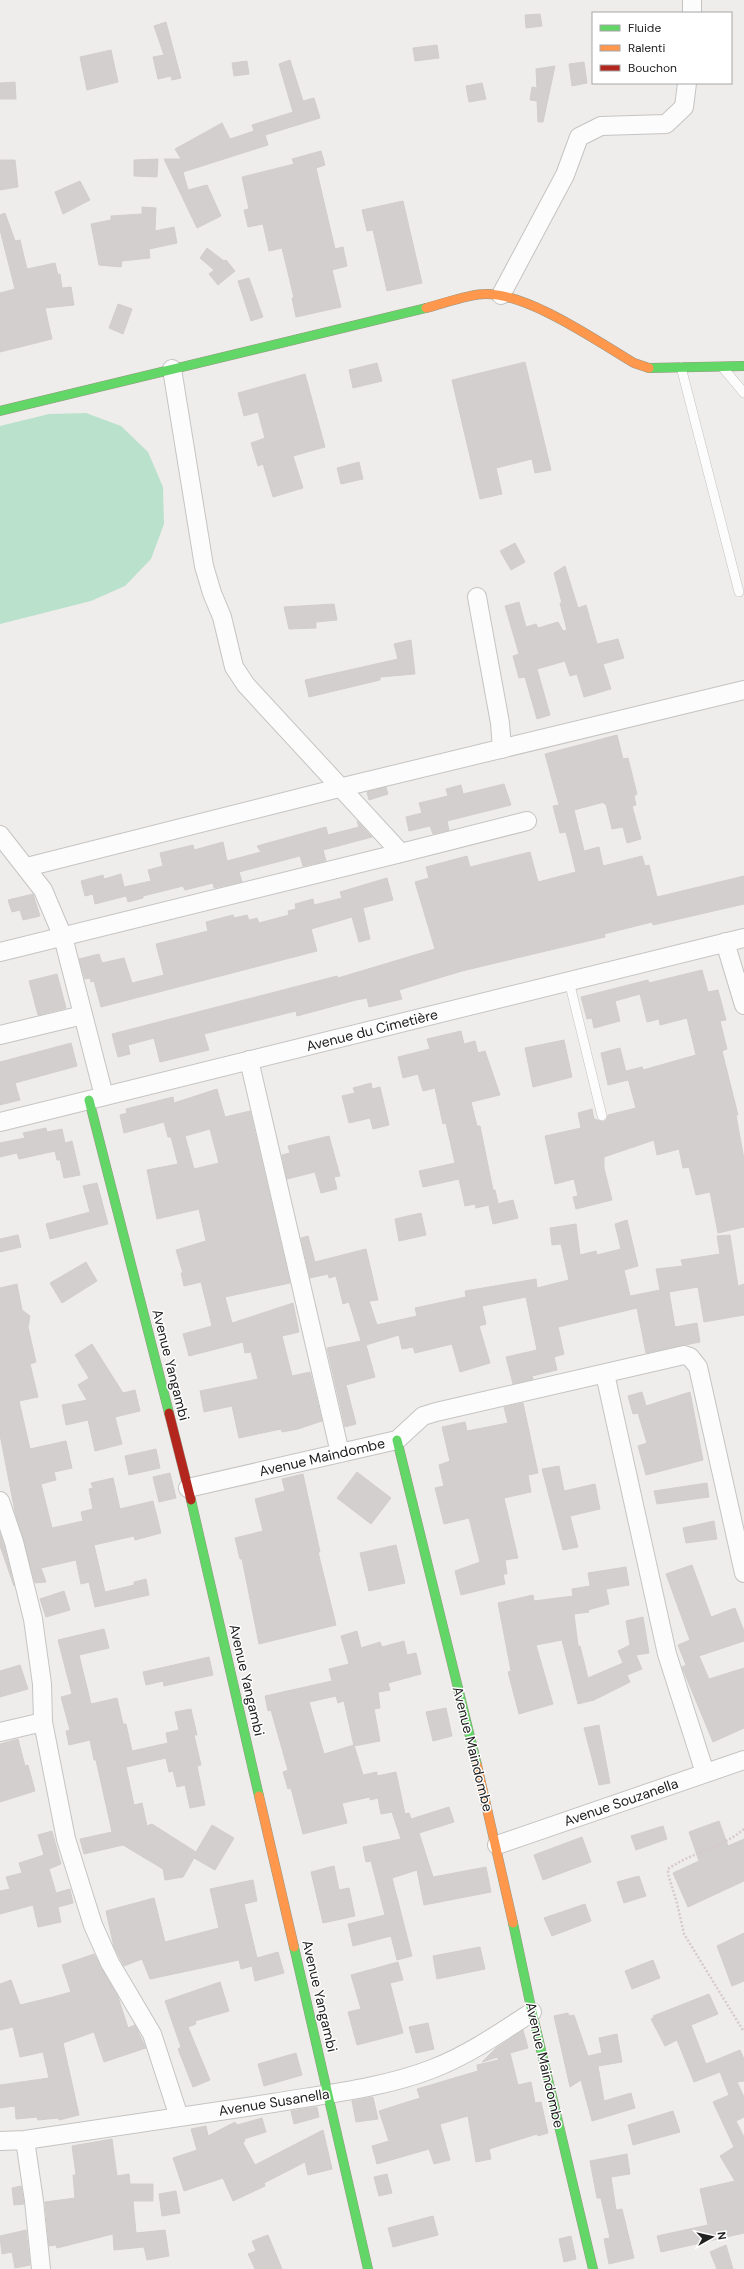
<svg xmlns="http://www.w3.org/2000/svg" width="744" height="2269" font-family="'DM Sans',sans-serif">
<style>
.pitch{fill:#bae1cc}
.building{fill:#d2cfce;stroke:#d2cecc;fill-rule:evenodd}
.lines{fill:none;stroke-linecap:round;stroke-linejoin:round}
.lane-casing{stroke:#c5c4c3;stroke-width:10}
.street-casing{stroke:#c5c4c3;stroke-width:20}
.fast-casing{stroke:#989784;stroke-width:10}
.slow-casing{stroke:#989784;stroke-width:10}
.jam-casing{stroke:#989784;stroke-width:10}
.path{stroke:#d6caca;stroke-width:2.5;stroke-dasharray:2 2;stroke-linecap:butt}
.lane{stroke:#fdfcfc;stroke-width:9}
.street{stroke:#fdfcfc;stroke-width:18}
.fast{stroke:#63d668;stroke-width:9}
.slow{stroke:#ff974d;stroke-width:9}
.jam{stroke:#b3261e;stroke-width:9}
.labels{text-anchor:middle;stroke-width:3;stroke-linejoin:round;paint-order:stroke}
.street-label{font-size:14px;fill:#212121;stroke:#fff}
</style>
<rect width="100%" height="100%" fill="#efedeb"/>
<!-- pitch -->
<path class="pitch" d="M86,413L121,426L148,452L163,487L164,524L151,559L125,586L91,601L0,624V426L49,414Z"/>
<!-- building -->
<path class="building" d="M540,14L542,26L526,28L525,15Z
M166,22L181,78L172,80L171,76L158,79L153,57L164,55L154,26Z
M437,45L439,58L415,61L413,48Z
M111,50L118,82L87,90L80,57Z
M290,60L303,101L314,98L320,118L265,135L268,145L183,172L188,190L207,185L221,216L197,228L164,159H181L175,149L222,123L230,139L254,131L252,125L293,112L279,64Z
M247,61L249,74L234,76L232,63Z
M584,62L587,83L572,86L569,64Z
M555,66L543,122H538L537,101L530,100L532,87L537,88L536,69Z
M15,82L16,99H0V83Z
M482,83L486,99L469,102L466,86Z
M321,151L325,165L316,168L335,249L343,247L347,266L332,270L341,307L296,317L292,298H294L282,248L269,251L263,224L248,227L244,210L249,209L242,177L294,164L292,159Z
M158,159L157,177L134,176V160Z
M0,160H15L18,187L0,190Z
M80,181L90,200L63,214L55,192Z
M403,201L422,283L387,291L373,230L367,231L362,210Z
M142,207L156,208L155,231L174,227L177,243L149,249L150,258L122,261L121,267L99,265L91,224L111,220V216L142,214Z
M5,213L15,241L20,240L27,269L55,263L58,275L60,274L62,288L71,287L74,305L45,308L52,339L0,352V293L15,289L0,230V215Z
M207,248L224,261L226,260L235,271L218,285L209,274L214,270L200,258Z
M249,278L263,317L251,321L238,281Z
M118,304L132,309L123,334L109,328Z
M525,362L551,470L535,473L532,459L496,468L502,494L480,499L452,380Z
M377,363L382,381L353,388L349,370Z
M305,374L325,447L293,456L303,488L273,497L263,464L258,466L251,443L265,438L258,412L244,416L238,393Z
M359,462L363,479L341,484L337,468Z
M515,543L525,562L511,570L500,551Z
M565,566L578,608L586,605L597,644L618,639L624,658L603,664L611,689L584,697L577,674L570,676L565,661L537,669L550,715L537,719L525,677L519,678L513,656L519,654L505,606L519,602L526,627L536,624L538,628L558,622L563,631L567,630L560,603H562L554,573Z
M334,604L337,620L316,622V628L289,629L284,607Z
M411,640L415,674L380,677V680L309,697L305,680L398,659L394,644Z
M617,735L623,759L628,758L637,794L634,796L636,805L632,806L641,839L627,843L623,827L612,829L606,804H604V802L574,810L584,851L599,847L603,866L642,856L645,866L649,865L657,897L744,876V904L653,925L652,922L604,934L605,937L462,971L399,990L402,999L369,1007L367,998L356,1000L297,1016L296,1011L204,1034L209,1050L160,1062L154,1038L128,1045L130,1054L118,1057L112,1034L337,976L338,978L435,949L415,882L429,878L426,867L467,856L470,867L530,852L538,882L576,872L566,832L560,833L553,806L559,805L545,754Z
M504,784L511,805L447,821L449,830L433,834L430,826L409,831L406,817L422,813L419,803L448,796L446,789L461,785L463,794Z
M386,787L388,794L369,800L367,792Z
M357,821L372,837L323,850L326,861L303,866L300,856L239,872L242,882L214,888L213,883L185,890L183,886L143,896V898L128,902L124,887L151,881L148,870L163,866L160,853L193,845L194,850L223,842L227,861L261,852L257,846L326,827L328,835L359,827Z
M121,874L126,896L95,904L93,894L85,896L81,881L103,875L104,879Z
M387,878L393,900L363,908L370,939L359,942L352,917L311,929L317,951L101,1007L94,981L91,982L90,978L85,979L79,959L99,954L102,963L124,958L132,983L164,975L156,944L208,931L206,922L233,915L234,918L247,915L249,920L257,918L259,923L289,915L288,911L296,909L295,904L313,899L314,905L342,898L340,892Z
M33,894L40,916L23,920L20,910L12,912L8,900Z
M702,970L708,992L718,990L726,1020L720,1021L727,1049L722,1051L738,1115H736L744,1159V1227L718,1233L710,1192L696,1195L689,1167L683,1168L679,1149L657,1155L654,1140L604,1157V1168L612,1200L576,1209L573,1197L578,1196L574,1179L555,1184L545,1136L581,1128L578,1113L592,1109L594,1119L603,1122L606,1120L608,1115L636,1108L626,1071L642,1067L643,1070L696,1055L687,1018L660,1025L659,1019L647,1022L640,994L615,1001L620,1021L594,1028L592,1018L587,1019L581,997L648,980L649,983Z
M57,974L66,1008L38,1015L29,981Z
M461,1031L464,1044L475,1041L478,1053L485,1051L500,1095L471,1102L477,1126H480L493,1190H495L498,1203L476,1208L475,1204L465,1206L459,1179L423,1187L419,1171L455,1163L446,1123L443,1124L435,1088L423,1091L418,1074L403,1078L398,1057L430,1049L427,1039Z
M564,1040L572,1077L533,1087L525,1048Z
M71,1043L77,1066L15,1083L20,1100L0,1105V1062Z
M620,1048L628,1080L608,1085L601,1053Z
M371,1083L372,1089L380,1087L389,1125L373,1129L370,1118L349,1123L342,1096L355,1093L353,1088Z
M217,1089L225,1117L250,1111L290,1283L225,1297L232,1323L293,1303L299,1332L282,1336L292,1376L310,1372L322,1421L298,1429L282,1432L281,1429L239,1438L232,1406L204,1412L200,1391L258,1379L251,1352L245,1353L243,1342L189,1356L183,1334L212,1326L201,1282L184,1286L181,1273H183L176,1250L206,1241L199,1209L157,1219L147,1170L178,1164L171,1137H168L164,1122L124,1133L120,1115L127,1113L126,1109L173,1097L174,1103ZM210,1129L219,1163L194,1169L185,1136Z
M46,1128L47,1132L62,1129L65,1143L72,1141L80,1175L64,1178L60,1160H57L55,1151L19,1159L17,1153L0,1157V1143L25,1138L23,1133Z
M329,1136L340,1176L334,1177L337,1189L321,1193L315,1172L287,1179L282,1155L290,1153L288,1146Z
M97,1183L108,1224L50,1239L46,1224L90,1212L83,1186Z
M513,1200L518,1218L493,1224L489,1206Z
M421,1213L426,1235L399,1241L395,1219Z
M627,1220L638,1266L624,1270L630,1296L660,1290L656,1269L683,1266L681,1260L720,1254L717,1236L730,1235L738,1286L744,1284V1315L704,1322L698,1287L669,1292L675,1327L697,1323L700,1342L646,1353L637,1308L558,1327L564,1354L554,1357L557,1370L532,1376L533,1379L513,1384L506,1357L537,1350L526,1297L482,1306L486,1324L479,1326L490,1363L460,1372L452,1344L415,1353L413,1347L402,1349L399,1335L366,1345L375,1377L346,1385L356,1424L345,1427L327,1348L361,1341L349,1302L343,1304L336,1276L329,1278L328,1274L310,1278L301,1238L308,1236L315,1262L366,1249L378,1300L369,1301L377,1325L417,1316L415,1308L466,1297L465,1291L536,1279L537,1288L569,1280L561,1244L552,1245L550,1228L576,1224L580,1255L596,1251L597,1255L621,1249L615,1224Z
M18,1235L21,1247L0,1252V1239Z
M86,1262L97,1281L62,1303L50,1283Z
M17,1284L22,1310L30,1316L28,1327L36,1362L30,1364L38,1397L19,1401L30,1449L66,1441L72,1468L54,1472L56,1480L41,1484L52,1528L83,1521L81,1512L93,1509L89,1489L93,1488L91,1483L113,1478L120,1509L153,1501L161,1533L135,1540L134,1536L94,1545L105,1592L134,1585V1582L146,1579L149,1595L95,1607L89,1582L81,1584L76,1560L41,1568L46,1582L35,1583L15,1512L0,1435V1288Z
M92,1344L123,1393L135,1390L140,1411L115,1417L122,1444L95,1451L88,1420L66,1425L62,1405L87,1400L78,1385L89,1378L75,1355Z
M642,1392L646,1406L690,1392L703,1460L646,1475L638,1446L647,1443L638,1413L633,1414L628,1396Z
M523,1403L538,1473L528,1475L531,1492L504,1498L518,1558L505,1560L507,1574H503L505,1584L461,1595L455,1571L480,1562L469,1518L444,1524L435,1488L444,1486L439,1465L450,1461L442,1427L465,1422L467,1431L508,1423L504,1407Z
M156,1449L160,1468L129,1475L125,1456Z
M559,1466L564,1491L595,1484L600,1509L570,1516L578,1547L563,1550L542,1469Z
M357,1472L391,1498L371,1524L337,1498Z
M170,1473L176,1498L159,1502L153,1477Z
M303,1474L320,1552H318L336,1625L259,1644L242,1559H240L235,1538L263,1531L255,1499L285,1491L282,1479Z
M707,1483L709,1497L657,1504L654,1491Z
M714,1521L717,1539L686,1543L683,1528Z
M0,1533L4,1545L14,1586L0,1546Z
M396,1545L405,1583L369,1591L360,1553Z
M692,1565L711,1617L735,1608L744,1631V1641L699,1656L709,1679L744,1668V1728L713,1742L682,1667L686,1665L678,1645L690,1640L666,1574Z
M626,1567L629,1585L606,1589L609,1604L588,1610L589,1612L574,1614L578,1646H580L588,1678L623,1663L618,1651L630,1645L626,1621L643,1617L649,1653L636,1655L642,1669L627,1675L630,1682L594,1700L578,1704L562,1640L536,1645L553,1704L519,1714L508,1672L511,1671L498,1603L533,1595L534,1601L573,1596L572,1589L590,1586L588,1573Z
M64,1591L70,1610L46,1617L40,1599Z
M104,1629L109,1648L79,1655L91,1704L117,1698L123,1724H126L132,1751L168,1743L166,1733L179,1730L175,1712L191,1709L197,1735H194L201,1765L197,1766L205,1805L190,1808L185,1785L177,1787L173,1771L169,1772L166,1758L126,1767L134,1805L142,1803L147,1826L152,1824L196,1852L212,1825L234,1838L215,1870L194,1858L183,1877L165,1880L163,1869L123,1845L84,1854L80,1839L112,1832L96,1760H94L90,1740L69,1745L66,1731L70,1730L61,1697L72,1694L58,1640Z
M357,1631L361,1648L380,1642L382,1647L404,1641L407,1655L416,1653L421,1674L388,1683L390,1690L378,1692L380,1708L374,1709L380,1741L354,1746L344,1701L338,1703L336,1696L309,1702L324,1754L354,1745L363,1775L377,1772V1776L396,1772L405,1814L409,1813L411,1819L449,1807L454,1822L419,1833L433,1877L486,1867L491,1892L424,1905L417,1870L392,1878L412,1956L397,1960L391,1936L353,1946L348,1924L385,1915L371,1861L366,1862L363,1847L401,1839L392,1812L381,1814L378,1798L370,1800V1797L342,1803L347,1823L303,1834L291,1788L288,1789L283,1772L288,1770L271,1710L268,1711L265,1696L332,1681L329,1669L349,1664L341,1636Z
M209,1657L213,1675L164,1686L163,1681L146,1685L143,1672Z
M20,1665L28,1689L0,1697V1671Z
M446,1708L452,1736L433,1741L426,1712Z
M599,1725L610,1783L599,1785L584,1728Z
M18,1739L25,1766L28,1765L35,1791L0,1802V1744Z
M719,1821L728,1846L744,1839V1881L688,1907L673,1873L699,1861L689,1832Z
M663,1826L667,1839L636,1850L631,1836Z
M52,1831L61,1864L49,1869L56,1893L70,1889L73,1903L58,1907L61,1922L38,1927L33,1905L0,1914V1891L10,1889L6,1877L22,1873L19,1863L44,1855L38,1835Z
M582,1837L591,1862L543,1880L534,1855Z
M334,1866L339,1890L349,1888L355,1916L323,1923L311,1872Z
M639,1876L646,1896L624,1903L617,1882Z
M253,1880L257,1901L244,1904L257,1958L278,1952L284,1973L255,1981L252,1966L241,1969L239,1960L150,1979L142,1959L124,1966L114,1947L106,1911L154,1898L165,1942L219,1928L210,1889Z
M585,1904L591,1921L552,1936L544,1918Z
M744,1933V1981L732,1986L717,1946Z
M480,1947L485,1969L437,1979L433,1956Z
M94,1954L118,1997L128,2028L135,2025L146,2048L104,2062L94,2032L63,2043L79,2115L59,2120L58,2118L38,2120L37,2117L16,2119L15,2106L0,2108V2085L49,2078L43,2052L20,2057L13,2027L0,2030V1984L11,1980L20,2005L53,1997L71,1992L62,1965Z
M653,1960L660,1978L632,1989L625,1971Z
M398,1962L403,1980L390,1983L403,2033L357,2045L348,2012L361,2009L351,1975Z
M220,1982L229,2011L195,2021L196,2024L188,2027L210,2080L193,2087L178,2049L181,2047L165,2001Z
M709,1994L718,2014L691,2025L706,2064L740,2050L744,2059V2081L737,2082L744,2097V2117L736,2121L744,2137V2233L661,2252L657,2236L708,2225L700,2189L735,2181L720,2156L734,2147L713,2102L729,2095L720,2072L694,2082L677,2040L665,2046L651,2019L654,2018L653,2016Z
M568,2013L569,2016L574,2015L588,2056L602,2053L599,2038L617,2034L622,2062L598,2066L604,2101L631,2093L635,2108L592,2121L581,2080L570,2087L554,2016Z
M428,2023L434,2049L416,2053L409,2027Z
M523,2030L528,2048L510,2053L518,2085L531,2082L535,2103L541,2102L548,2133L538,2136L537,2134L489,2149L491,2159L476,2162L468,2116L440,2124L450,2160L434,2164L429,2149L377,2164L372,2146L389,2141L379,2111L420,2098L417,2089L478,2071L477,2065L498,2060V2057L482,2062L496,2048Z
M296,2053L302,2075L264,2086L258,2064Z
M373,2097L378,2119L356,2122L352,2101Z
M317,2107L319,2117L294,2124L291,2111Z
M673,2111L680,2132L633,2145L628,2125Z
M262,2118L266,2132L244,2139L245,2141L243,2143L255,2165L323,2130L332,2169L308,2175L305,2162L264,2183L265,2186L233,2201L223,2178L184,2191L173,2158L197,2150L191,2129L206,2126L208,2136L235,2122L237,2125Z
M112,2139L117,2176L129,2174L130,2184H153V2201H133L136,2233L165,2230L169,2256L147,2260L144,2247L114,2250L113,2234L57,2248L56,2245L49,2246L45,2202L75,2198L73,2175H76L72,2146Z
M627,2154L630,2174L611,2177L616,2210L622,2209L634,2258L609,2264L604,2239L610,2238L601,2198H597L590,2161Z
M387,2174L392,2193L379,2196L374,2177Z
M21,2186L24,2204L14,2205L12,2188Z
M176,2191L180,2213L162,2216L159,2194Z
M433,2216L438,2235L393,2247L388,2228Z
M26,2230L30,2265L15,2268L12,2252L2,2254L0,2236Z
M268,2235L282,2269H255L248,2254L256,2251L252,2241Z
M571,2236L576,2259L564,2262L559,2239Z
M726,2245L733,2269H717L710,2252Z"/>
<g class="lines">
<!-- lane casing -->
<g class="lane-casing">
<path id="lane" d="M681,367L739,592
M724,369L744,393
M569,981L602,1116"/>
</g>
<!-- street casing -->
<g class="street-casing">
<path id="street" d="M692,13V0
M501,295L565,175L579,137L601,126L666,124L684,107L687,83
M172,369L204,566L212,593L222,617L234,667L246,685L401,853L527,821
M477,597L500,723L502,749
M0,835L43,890L63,937L104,1096
M27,867L339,788L744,690
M725,942L744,1005
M0,952L401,853
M0,1035L83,1015
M249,1060L340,1453
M0,1122L744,938
M605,1374L667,1654L705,1773
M188,1488L397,1440L423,1416L436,1412L684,1355L690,1357L698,1367L744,1573
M0,1501L14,1542L33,1619L42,1684L43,1722L66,1839L93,1925L110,1963L152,2034L179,2117
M0,1732L43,1722
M497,1845L744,1760
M25,2140L34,2201L41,2269
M0,2141L25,2140C107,2128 190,2116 273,2103C326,2094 383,2088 432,2069C468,2055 500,2033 532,2012"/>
</g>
<!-- fast casing -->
<g class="fast-casing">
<path id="fast" d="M649,368L744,366
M0,411L426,308
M89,1100L169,1413
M397,1440L477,1765
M191,1500L259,1796
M513,1923L532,2012L593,2269
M294,1947L368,2269"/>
</g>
<!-- slow casing -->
<g class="slow-casing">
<path id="slow" d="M426,308C442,304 469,294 485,294C528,293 597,341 634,363L649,368
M477,1765L513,1923
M259,1796L294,1947"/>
</g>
<!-- jam casing -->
<g class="jam-casing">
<path id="jam" d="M169,1413L191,1500"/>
</g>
<!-- path -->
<path class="path" d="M744,1829C722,1848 692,1852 668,1869V1874L677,1903L684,1934L744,2032"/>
<!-- lane -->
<use href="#lane" class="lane"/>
<!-- street -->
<use href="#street" class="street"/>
<!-- fast -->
<use href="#fast" class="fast"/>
<!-- slow -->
<use href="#slow" class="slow"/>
<!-- jam -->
<use href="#jam" class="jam"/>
</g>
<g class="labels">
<!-- street labels -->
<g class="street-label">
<text transform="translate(372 1030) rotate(-14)" y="5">Avenue du Cimetière</text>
<text transform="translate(171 1365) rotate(76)" y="5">Avenue Yangambi</text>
<text transform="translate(322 1457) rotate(-13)" y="5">Avenue Maindombe</text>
<text transform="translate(247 1680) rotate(77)" y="5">Avenue Yangambi</text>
<text transform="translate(473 1749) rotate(76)" y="5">Avenue Maindombe</text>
<text transform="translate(621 1802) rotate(-19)" y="5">Avenue Souzanella</text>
<text transform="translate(320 1996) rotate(77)" y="5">Avenue Yangambi</text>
<text transform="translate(545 2065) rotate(77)" y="5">Avenue Maindombe</text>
<text transform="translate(274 2102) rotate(-9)" y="5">Avenue Susanella</text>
</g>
</g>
<!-- legend -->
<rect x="592" y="12" width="140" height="72" fill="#ffffff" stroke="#a6a6a6"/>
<rect x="600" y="25" width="20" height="6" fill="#63d668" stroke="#a6a6a6"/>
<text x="628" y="32" font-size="12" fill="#212121">Fluide</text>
<rect x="600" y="45" width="20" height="6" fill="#ff974d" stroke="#a6a6a6"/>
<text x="628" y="52" font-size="12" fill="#212121">Ralenti</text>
<rect x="600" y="65" width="20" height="6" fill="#b3261e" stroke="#a6a6a6"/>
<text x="628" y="72" font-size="12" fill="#212121">Bouchon</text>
<!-- north arrow -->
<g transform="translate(712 2237) rotate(82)" stroke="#ffffff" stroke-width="3" paint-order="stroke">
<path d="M0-3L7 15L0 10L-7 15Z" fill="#212121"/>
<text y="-6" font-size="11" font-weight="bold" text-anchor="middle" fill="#212121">N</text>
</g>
</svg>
